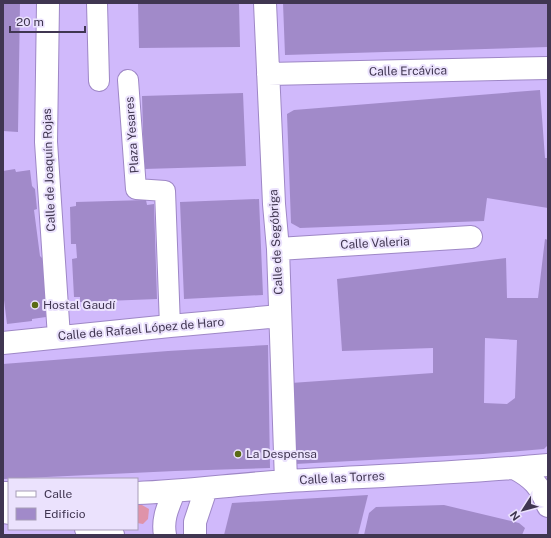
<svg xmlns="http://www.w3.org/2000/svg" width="551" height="538" font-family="'Public Sans',sans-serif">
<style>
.green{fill:#df93a9}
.building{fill:#a18ac9;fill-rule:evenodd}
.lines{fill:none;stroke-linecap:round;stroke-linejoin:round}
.pedestrian-casing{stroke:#9e87c6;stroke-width:22}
.minor-casing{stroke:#9e87c6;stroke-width:24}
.tertiary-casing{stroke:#9e87c6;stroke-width:24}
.pedestrian{stroke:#fff;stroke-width:20}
.minor{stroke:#fff;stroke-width:22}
.tertiary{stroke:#fff;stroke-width:22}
.poi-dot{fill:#5a6b16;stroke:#ebe2fd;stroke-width:1.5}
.labels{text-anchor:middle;stroke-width:4;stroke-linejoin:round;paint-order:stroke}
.street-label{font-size:12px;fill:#403651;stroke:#ebe2fd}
.poi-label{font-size:12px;fill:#403651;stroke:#ebe2fd;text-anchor:start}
</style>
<rect width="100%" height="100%" fill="#d0b9fb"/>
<!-- green -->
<path class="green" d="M137,505H142L149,509L148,519L143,524L137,523Z"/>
<!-- building -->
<path class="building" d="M3,3H20L18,132L3,131Z
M138,3H239L240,47L139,48Z
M283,3H548V47L285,55Z
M540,90L545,158H548V208L487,198L484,221L300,228L291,223L287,114L294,110Z
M243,93L246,166L144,169L142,96Z
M15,169L16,172L30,170L32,186L35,189L37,209L34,210L40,256L42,258L47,299L45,301L46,317L32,319V321L7,324L4,300H3V171Z
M259,199L263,295L184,299L180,202Z
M146,200L147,205L154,204L157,299L80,302V297H74L72,259L77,258L76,244H71L70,207L76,206V202Z
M545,239L548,240V445L544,449L483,454L295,464L291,383L433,373V348L342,351L337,279L506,258L507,298H538ZM485,338L517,340L515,398L507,404L484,403Z
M268,345L270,468L175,471L3,479V364L168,351Z
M368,495L358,535H224L232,503Z
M444,505L519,523L525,528L522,535H364L369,513L376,507Z"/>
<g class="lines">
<!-- pedestrian casing -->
<g class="pedestrian-casing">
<path id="pedestrian" d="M97,3L99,81
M128,80L136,189L165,191L170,326"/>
</g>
<!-- minor casing -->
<g class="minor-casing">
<path id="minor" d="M48,3L46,142L59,337
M265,3L274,204L278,249L286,481
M268,74L548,68
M278,249L471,237
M3,343L170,326L280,316
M514,468C533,478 540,486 548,506
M3,493H9
M137,493C188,491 238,484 288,481C375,476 462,473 548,465
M165,535C162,519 168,507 174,492
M195,535V522L206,489"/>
</g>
<!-- tertiary casing -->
<g class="tertiary-casing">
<path id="tertiary" d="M3,512L9,513
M86,529L113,535"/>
</g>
<!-- pedestrian -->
<use href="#pedestrian" class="pedestrian"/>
<!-- minor -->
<use href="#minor" class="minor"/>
<!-- tertiary -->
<use href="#tertiary" class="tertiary"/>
</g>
<!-- markers -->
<g class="poi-dot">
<circle cx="35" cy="305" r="4"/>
<circle cx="238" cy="454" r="4"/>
</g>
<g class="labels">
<!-- street labels -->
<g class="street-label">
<text transform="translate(408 71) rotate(-1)" y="4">Calle Ercávica</text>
<text transform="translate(132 135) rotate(-94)" y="4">Plaza Yesares</text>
<text transform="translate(49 170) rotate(-92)" y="4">Calle de Joaquín Rojas</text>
<text transform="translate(276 242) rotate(-93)" y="4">Calle de Segóbriga</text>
<text transform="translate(375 243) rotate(-3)" y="4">Calle Valeria</text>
<text transform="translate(141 329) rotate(-5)" y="4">Calle de Rafael López de Haro</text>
<text transform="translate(342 478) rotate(-3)" y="4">Calle las Torres</text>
</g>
<!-- poi labels -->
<g class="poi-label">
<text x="43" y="309">Hostal Gaudí</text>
<text x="246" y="458">La Despensa</text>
</g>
</g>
<!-- border -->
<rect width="551" height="538" fill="none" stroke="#403651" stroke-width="8"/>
<!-- legend -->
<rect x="8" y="478" width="130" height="52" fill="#ebe2fd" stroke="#a79db8"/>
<rect x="16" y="491" width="20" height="6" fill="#ffffff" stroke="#a79db8"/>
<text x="44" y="498" font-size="12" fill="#403651">Calle</text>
<rect x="16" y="508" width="20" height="12" fill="#a18ac9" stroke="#a79db8"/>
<text x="44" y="518" font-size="12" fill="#403651">Edificio</text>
<!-- north arrow -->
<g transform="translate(523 510) rotate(234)" stroke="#ebe2fd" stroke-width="3" paint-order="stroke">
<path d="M0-3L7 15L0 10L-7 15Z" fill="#403651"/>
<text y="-6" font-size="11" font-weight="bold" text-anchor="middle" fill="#403651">N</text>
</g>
<!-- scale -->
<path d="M10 26v6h75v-6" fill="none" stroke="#403651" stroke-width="2"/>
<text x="16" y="26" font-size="12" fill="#403651" stroke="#ebe2fd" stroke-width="3" paint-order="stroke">20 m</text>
</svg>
